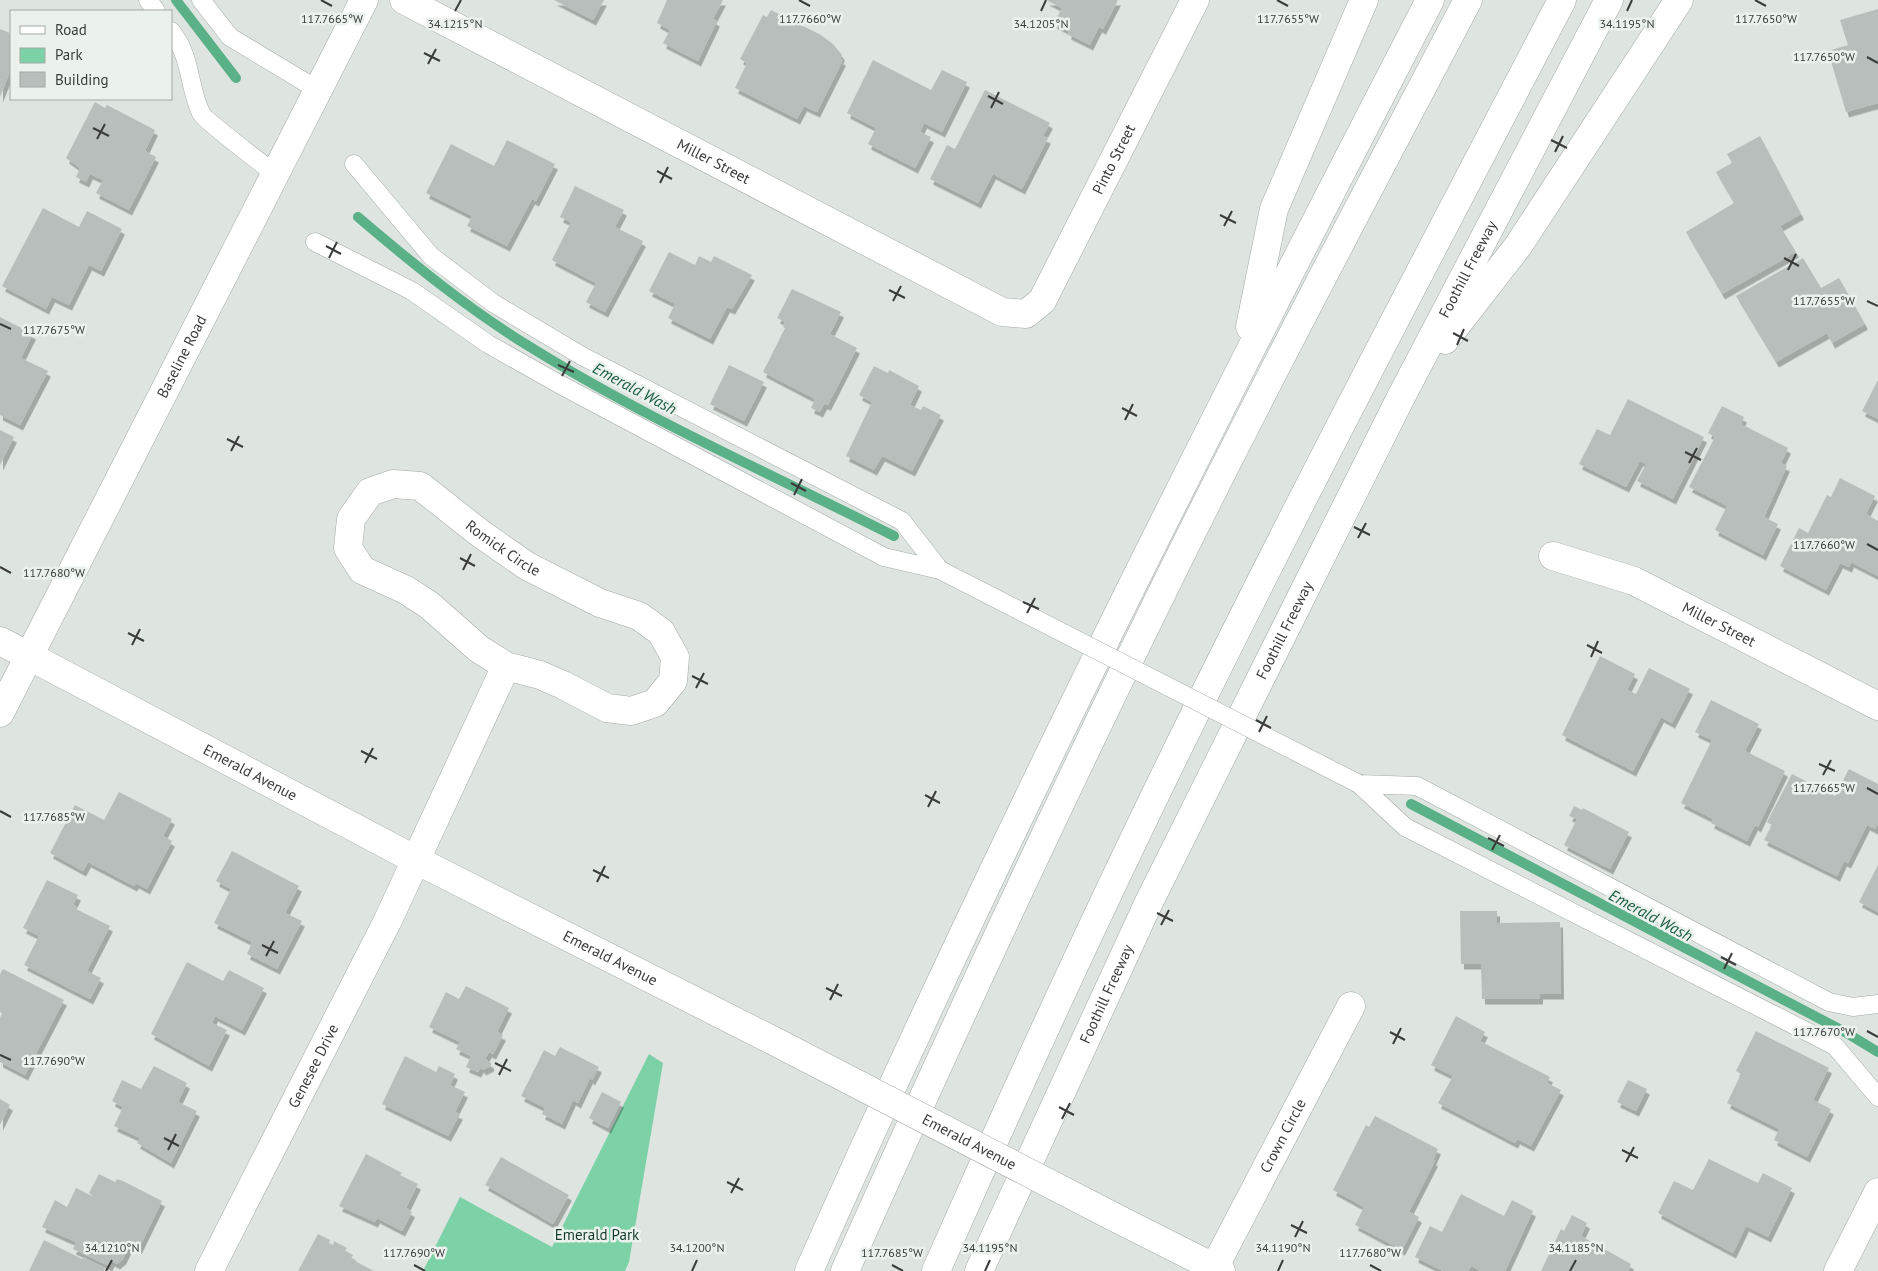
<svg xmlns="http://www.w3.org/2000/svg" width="1878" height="1271" font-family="'PT Sans',sans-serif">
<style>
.green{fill:#7dd1a7}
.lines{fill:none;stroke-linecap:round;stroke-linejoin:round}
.stream{stroke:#5ab087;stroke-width:10}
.building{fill:#b8bebb;filter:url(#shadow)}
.service-casing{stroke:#a4aaa6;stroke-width:19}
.minor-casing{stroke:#a4aaa6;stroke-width:29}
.tertiary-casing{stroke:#a4aaa6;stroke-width:29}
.primary-casing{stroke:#a4aaa6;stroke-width:29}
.motorway-casing{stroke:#a4aaa6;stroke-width:29}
.service{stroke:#fff;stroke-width:18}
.minor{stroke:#fff;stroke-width:28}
.tertiary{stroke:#fff;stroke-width:28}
.primary{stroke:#fff;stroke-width:28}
.motorway{stroke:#fff;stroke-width:28}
.service-bridge-casing{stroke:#a4aaa6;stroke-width:19;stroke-linecap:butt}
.tertiary-bridge-casing{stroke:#a4aaa6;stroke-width:29;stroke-linecap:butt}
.service-bridge{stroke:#fff;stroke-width:18}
.tertiary-bridge{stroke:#fff;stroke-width:28}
.ticks{fill:none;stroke:#3a3c3b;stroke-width:2}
.labels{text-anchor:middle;stroke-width:5;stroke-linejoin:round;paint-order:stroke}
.street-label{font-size:15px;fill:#3a3c3b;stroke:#ebf2ee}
.park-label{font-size:15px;fill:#153a29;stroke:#ebf2ee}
.water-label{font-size:16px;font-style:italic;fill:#1c5d41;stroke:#ebf2ee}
.ticks-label{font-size:12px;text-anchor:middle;fill:#3a3c3b;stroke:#ebf2ee;stroke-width:5;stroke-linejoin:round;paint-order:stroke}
</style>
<defs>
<filter id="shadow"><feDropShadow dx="3" dy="5.5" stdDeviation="0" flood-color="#0004"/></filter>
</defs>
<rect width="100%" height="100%" fill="#dee5e1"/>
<!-- green -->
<path class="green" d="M649,1054L663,1063L629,1262L625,1271H423L460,1197L552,1247Z"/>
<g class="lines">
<!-- stream -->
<path class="stream" d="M176,0L236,78
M358,217C412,263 467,308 527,345C644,418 771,474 894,536
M1411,804L1845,1032L1878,1052"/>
</g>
<!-- building -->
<path class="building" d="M554,0H604L593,20Z
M667,0H723L713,19L717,21L698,61L663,43L670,30L657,23Z
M1046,0H1118L1103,29L1099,27L1090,45L1068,34L1069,31L1054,23L1062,8Z
M1878,9V103L1846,112L1828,51L1848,45L1840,20Z
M771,10L821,35L833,44L842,55L840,59L843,60L817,112L804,106L797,119L735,88L747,63L740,59L763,15L767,17Z
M0,29L10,33L9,35L11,36V69L0,97Z
M873,60L931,90L942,70L967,82L942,132L924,123L920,132L931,137L915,168L868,144L876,128L847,113Z
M985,90L1050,123L1043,136L1048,138L1022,189L993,174L978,203L930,179L947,145L955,149Z
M95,102L105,108L107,105L155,130L145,151L156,157L129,210L96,193L103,180L90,174L86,182L76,177L80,168L66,158Z
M1760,136L1801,214L1780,226L1796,252L1722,294L1686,232L1734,203L1716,172L1732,163L1727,154Z
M507,140L555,164L536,201L532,199L507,246L467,226L472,216L426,193L451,144L494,166Z
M575,186L624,210L615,227L643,241L605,312L586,302L596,283L552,260L571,222L560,217Z
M43,208L79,227L87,211L122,229L101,271L89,265L69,305L52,297L46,309L2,286Z
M669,252L695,265L699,256L711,262L714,256L752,275L732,309L727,307L710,339L668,318L675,304L649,291Z
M1803,258L1821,288L1839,278L1865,324L1832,343L1827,333L1776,362L1736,296Z
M792,289L841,312L830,334L857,348L828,405L824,404L820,412L811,408L815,399L763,372L785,328L783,327L785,322L777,318Z
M0,317L33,334L21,358L48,371L20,425L0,415Z
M729,365L764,382L744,421L710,404Z
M874,366L888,373L889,370L919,386L910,405L921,410L923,406L941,415L912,471L882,456L874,470L846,456L872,402L859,395Z
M1878,380V419L1862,411Z
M1628,399L1704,437L1673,499L1637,481L1646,464L1640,461L1626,487L1579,464L1597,429L1610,435Z
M1722,406L1744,417L1741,424L1788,448L1781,463L1787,466L1764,517L1778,524L1763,555L1715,530L1727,506L1689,487L1715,437L1708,433Z
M0,430L14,437L0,465Z
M1840,478L1875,496L1866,514L1878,521V576L1851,562L1849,567L1840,563L1826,590L1780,566L1799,528L1808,533L1827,495L1831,497Z
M1600,656L1635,674L1627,690L1636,694L1649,668L1690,689L1672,723L1661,717L1633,771L1562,735Z
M1711,700L1759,724L1745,751L1785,771L1758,827L1755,825L1747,841L1711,823L1713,819L1681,803L1712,740L1695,732Z
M1849,769L1878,784V824L1875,829L1867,825L1848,863L1844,861L1837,876L1764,840L1772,825L1767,822L1792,774L1835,796Z
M119,792L172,819L163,836L172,841L147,889L136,883L134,886L88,862L83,871L50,853L75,805L104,820Z
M1574,806L1582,810L1583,808L1629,832L1610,869L1564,845L1577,819L1569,816Z
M232,851L299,886L285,913L302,921L277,969L247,954L252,942L214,923L231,889L216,881Z
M1878,865V912L1859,902Z
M47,880L78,895L73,905L77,907L76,909L110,926L87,971L101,978L90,999L24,965L39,936L23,928Z
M1460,911H1497V923L1560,922L1561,994H1540V999H1482L1481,964H1461Z
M187,962L223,981L229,970L264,988L242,1030L215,1016L212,1023L227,1030L209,1066L151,1034Z
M3,969L64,1000L25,1075L0,1062V1018L2,1013L0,1012V974Z
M466,986L509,1008L497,1032L503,1035L493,1054L489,1052L485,1059L491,1063V1066L483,1070L481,1067L478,1072L466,1067L471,1056L456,1049L460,1042L429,1027L446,992L459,999Z
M1456,1016L1485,1032L1480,1041L1550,1077L1547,1083L1561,1090L1531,1146L1517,1139L1515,1143L1438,1103L1453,1076L1431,1065Z
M1756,1031L1829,1068L1813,1100L1831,1109L1807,1157L1774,1140L1779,1129L1727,1103L1741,1074L1736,1071Z
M560,1047L599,1067L592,1080L590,1078L578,1103L573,1100L562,1124L542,1114L545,1108L521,1096L544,1050L555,1056Z
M405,1056L436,1072L439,1066L455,1074L450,1085L465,1092L455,1112L460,1114L448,1136L382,1104Z
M154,1066L187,1083L178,1102L197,1111L171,1163L137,1143L140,1138L114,1126L123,1107L112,1101L122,1080L141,1089Z
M1628,1080L1647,1089L1636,1111L1617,1102Z
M602,1092L621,1102L608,1128L589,1118Z
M0,1099L10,1105L0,1125Z
M1375,1116L1438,1149L1433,1160L1435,1161L1409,1212L1419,1217L1402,1250L1355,1225L1364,1207L1333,1190L1366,1125L1369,1127Z
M366,1154L402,1173L400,1175L418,1184L406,1208L412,1212L402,1231L377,1218L375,1222L339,1206Z
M501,1157L569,1195L553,1224L485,1185Z
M1709,1159L1758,1183L1763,1173L1792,1188L1768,1237L1746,1226L1733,1253L1658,1213L1674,1181L1693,1190Z
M99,1174L115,1182L117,1179L123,1181L162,1201L139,1248L127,1243L129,1247L123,1259L117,1264L112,1261L109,1266L73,1249L76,1242L42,1227L55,1200L67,1207L76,1188L94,1197L89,1193Z
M1461,1194L1504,1216L1512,1200L1533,1211L1505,1271H1481L1471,1266L1468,1271H1443L1415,1257L1430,1226L1442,1232Z
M1572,1215L1587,1223L1581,1236L1631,1264L1628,1271H1541L1561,1229L1564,1231Z
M318,1234L330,1240L329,1243L333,1245L334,1241L347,1248L345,1251L353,1255L351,1259L374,1271H298Z
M44,1240L82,1259L83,1257L105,1268L104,1271H29Z"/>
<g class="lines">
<!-- service casing -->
<g class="service-casing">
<path id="service" d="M148,0L156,11
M201,0L230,37L318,90
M171,31C192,57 188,86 201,113C205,121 263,164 275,174
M354,164L431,256L493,303L582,356L902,521L940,570
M315,242L412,291L488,344L559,384L884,557L940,570
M1359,784L1405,827L1835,1046L1878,1097
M1359,784L1417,786L1829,1002L1853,1007L1878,1004"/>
</g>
<!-- minor casing -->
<g class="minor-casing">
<g id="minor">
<path id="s1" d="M404,0L1002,312L1026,314L1042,301L1195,0"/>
<path id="s2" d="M1553,556L1634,581L1878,706"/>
<path d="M0,641L29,656"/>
<path id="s3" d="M1214,1268L1351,1006"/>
<path id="s4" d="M209,1271L388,920L506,666L479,649L429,605L406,590L362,570L348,548L351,519L370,492L393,484L420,486L481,534L527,566L600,603L639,616L661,632L675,657L673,681L655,703L631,711L607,708L563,685L540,675L506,666"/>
<path d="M1838,1271L1878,1192"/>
</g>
</g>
<!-- tertiary casing -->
<g class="tertiary-casing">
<g id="tertiary">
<path id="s5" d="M29,656L416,860L772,1040"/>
<path d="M1114,1217L1221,1271"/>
</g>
</g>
<!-- primary casing -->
<g class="primary-casing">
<g id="primary">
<path id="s6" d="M0,713L364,0"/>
</g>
</g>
<!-- motorway casing -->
<g class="motorway-casing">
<g id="motorway">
<path d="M1250,327L1274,209L1364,0"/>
<path d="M1445,340L1518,246L1679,0"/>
<path d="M809,1271C1000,840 1213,419 1430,0"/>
<path d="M845,1271C970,992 1099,714 1238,441C1313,293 1391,147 1468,0"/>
<path d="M936,1271C1000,1126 1066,981 1135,837C1270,555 1417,278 1562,0"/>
<path id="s7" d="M979,1271L1148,904L1400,399L1609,0"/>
</g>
</g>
<!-- service -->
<use href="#service" class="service"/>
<!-- minor -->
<use href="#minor" class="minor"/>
<!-- tertiary -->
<use href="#tertiary" class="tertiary"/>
<!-- primary -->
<use href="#primary" class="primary"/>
<!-- motorway -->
<use href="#motorway" class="motorway"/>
<!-- service-bridge casing -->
<g class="service-bridge-casing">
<path id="service-bridge" d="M940,570L1359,784"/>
</g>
<!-- tertiary-bridge casing -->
<g class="tertiary-bridge-casing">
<g id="tertiary-bridge">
<path id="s8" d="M772,1040L1114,1217"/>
</g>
</g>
<!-- service-bridge -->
<use href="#service-bridge" class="service-bridge"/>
<!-- tertiary-bridge -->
<use href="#tertiary-bridge" class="tertiary-bridge"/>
</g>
<!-- ticks -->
<path class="ticks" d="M321,0L332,6M799,0L810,6M1277,0L1288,6M1755,0L1766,6M455,11L461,0M1041,11L1046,0M1627,11L1632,0M424,53L440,61M1867,57L1878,63M428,64L436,49M988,96L1003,104M991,108L999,92M93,128L109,136M97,139L105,124M1551,140L1567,148M1555,152L1563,136M657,171L672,179M660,183L668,167M1220,215L1236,223M1224,226L1232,211M326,246L341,254M329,258L337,242M1784,258L1799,266M1788,270L1796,254M889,290L905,298M893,301L901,286M1867,301L1878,306M0,324L11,329M1453,333L1468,341M1457,345L1464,329M558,365L574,372M562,376L570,361M1122,408L1137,416M1125,420L1133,404M227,439L243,447M231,451L239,436M1685,452L1701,460M1689,463L1697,448M791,483L806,491M794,495L802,479M1354,527L1370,535M1358,538L1366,523M1867,544L1878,550M460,558L475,566M0,567L11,573M463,570L471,554M1023,602L1039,609M1027,613L1035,598M128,633L144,641M132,645L140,629M1587,645L1602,653M1591,657L1598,641M692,676L708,684M696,688L704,673M1256,720L1271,728M1259,732L1267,716M361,751L377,759M365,763L373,748M1819,764L1835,771M1823,775L1831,760M1867,788L1878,794M925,795L940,803M928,807L936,791M0,811L11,817M1488,838L1504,846M1492,850L1500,835M593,870L609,878M597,882L605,866M1157,913L1173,921M1161,925L1169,910M262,945L278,953M266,956L274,941M1721,957L1736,965M1724,969L1732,953M826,988L842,996M830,1000L838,984M1867,1031L1878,1037M1390,1032L1405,1040M1393,1044L1401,1028M0,1055L11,1060M495,1063L511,1071M499,1075L507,1059M1059,1107L1074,1115M1062,1119L1070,1103M164,1138L179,1146M168,1150L176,1134M1622,1150L1638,1158M1626,1162L1634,1147M727,1182L743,1190M731,1193L739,1178M1291,1225L1307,1233M1295,1237L1303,1221M414,1265L425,1271M892,1265L903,1271M1370,1265L1381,1271M106,1271L112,1260M692,1271L697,1260M985,1271L990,1260M1278,1271L1283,1260M1570,1271L1576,1260"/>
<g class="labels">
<!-- street labels -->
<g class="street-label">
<text dy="5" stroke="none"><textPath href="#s1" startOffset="878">Pinto Street</textPath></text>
<text dy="5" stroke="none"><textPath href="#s1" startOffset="349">Miller Street</textPath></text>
<text dy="5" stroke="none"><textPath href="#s7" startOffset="1115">Foothill Freeway</textPath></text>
<text dy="5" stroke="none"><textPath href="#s6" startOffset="400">Baseline Road</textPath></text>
<text dy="5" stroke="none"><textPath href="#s4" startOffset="1092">Romick Circle</textPath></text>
<text dy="5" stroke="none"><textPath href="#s2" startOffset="180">Miller Street</textPath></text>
<text dy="5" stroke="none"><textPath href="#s7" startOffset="710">Foothill Freeway</textPath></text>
<text dy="5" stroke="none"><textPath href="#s5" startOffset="250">Emerald Avenue</textPath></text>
<text dy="5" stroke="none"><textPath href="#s5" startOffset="655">Emerald Avenue</textPath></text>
<text dy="5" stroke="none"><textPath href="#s7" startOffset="305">Foothill Freeway</textPath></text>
<text dy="5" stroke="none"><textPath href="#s4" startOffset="230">Genesee Drive</textPath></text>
<text dy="5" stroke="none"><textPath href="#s3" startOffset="149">Crown Circle</textPath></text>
<text dy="5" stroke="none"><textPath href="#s8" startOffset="222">Emerald Avenue</textPath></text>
</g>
<!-- park labels -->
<g class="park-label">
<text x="597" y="1240">Emerald Park</text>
</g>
<!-- water labels -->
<g class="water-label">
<text transform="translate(635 388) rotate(28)" y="6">Emerald Wash</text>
<text transform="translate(1651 915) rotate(28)" y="6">Emerald Wash</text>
</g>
</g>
<g class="ticks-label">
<text x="332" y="23">117.7665°W</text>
<text x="810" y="23">117.7660°W</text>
<text x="1288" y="23">117.7655°W</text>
<text x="1766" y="23">117.7650°W</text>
<text x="455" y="28">34.1215°N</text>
<text x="1041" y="28">34.1205°N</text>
<text x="1627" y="28">34.1195°N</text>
<text x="1824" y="61">117.7650°W</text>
<text x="1824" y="305">117.7655°W</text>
<text x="54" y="334">117.7675°W</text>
<text x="1824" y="549">117.7660°W</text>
<text x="54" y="577">117.7680°W</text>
<text x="1824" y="792">117.7665°W</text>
<text x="54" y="821">117.7685°W</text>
<text x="1824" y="1036">117.7670°W</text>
<text x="54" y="1065">117.7690°W</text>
<text x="112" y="1252">34.1210°N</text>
<text x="697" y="1252">34.1200°N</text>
<text x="990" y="1252">34.1195°N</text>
<text x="1283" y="1252">34.1190°N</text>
<text x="1576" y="1252">34.1185°N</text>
<text x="414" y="1257">117.7690°W</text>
<text x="892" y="1257">117.7685°W</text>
<text x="1370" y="1257">117.7680°W</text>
</g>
<!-- legend -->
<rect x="10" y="10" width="162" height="90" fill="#ebf2ee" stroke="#a4a9a6"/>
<rect x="20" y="26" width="25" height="8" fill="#ffffff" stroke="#a4a9a6"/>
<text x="55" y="35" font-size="15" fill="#3a3c3b">Road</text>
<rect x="20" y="48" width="25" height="15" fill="#7dd1a7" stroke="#a4a9a6"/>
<text x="55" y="60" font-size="15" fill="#3a3c3b">Park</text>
<rect x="20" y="72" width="25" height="15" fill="#b8bebb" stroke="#a4a9a6"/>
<text x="55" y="85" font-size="15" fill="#3a3c3b">Building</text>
</svg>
